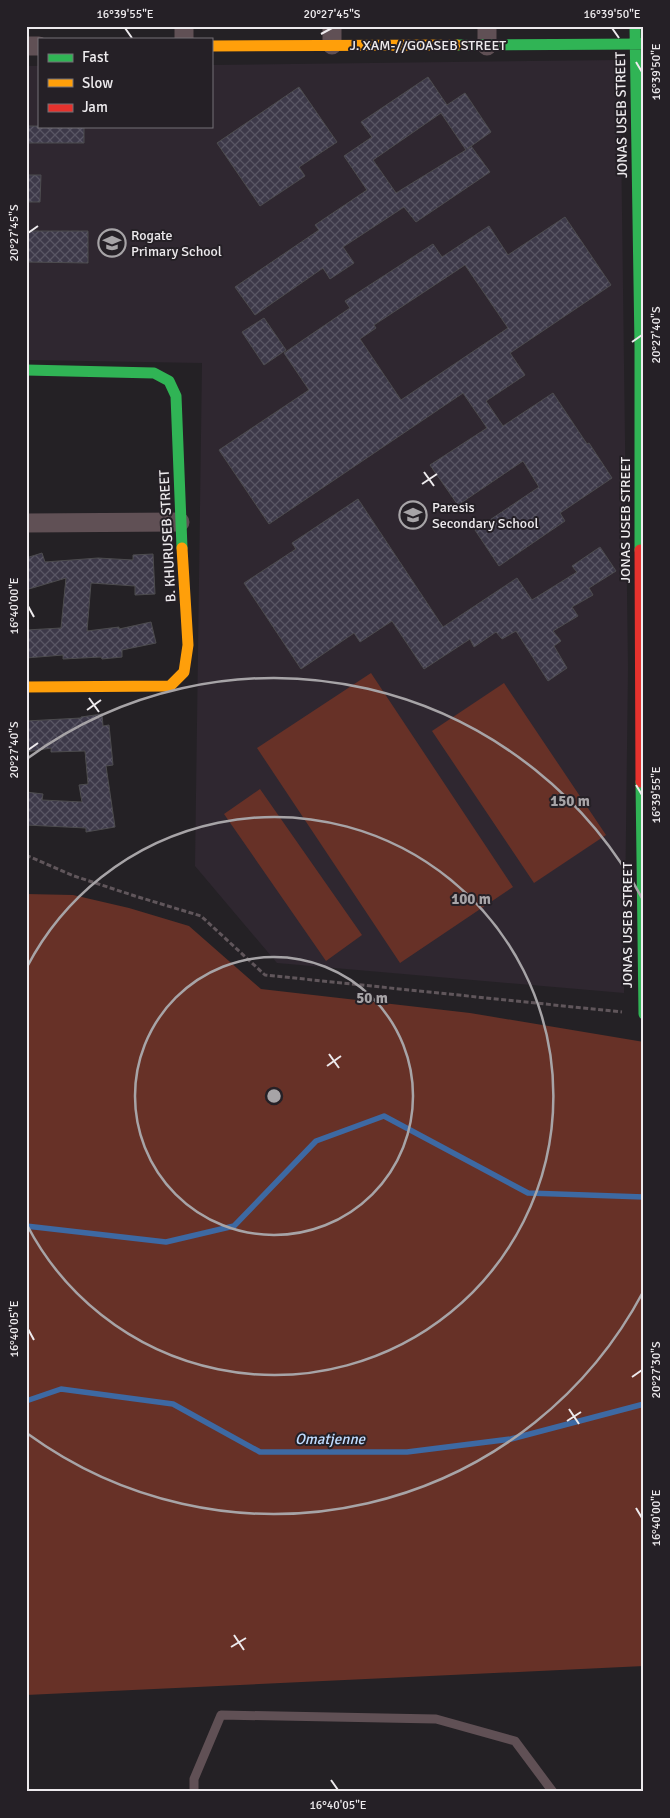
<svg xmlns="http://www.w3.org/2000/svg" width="670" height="1818" font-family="Signika,sans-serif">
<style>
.built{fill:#2f2730}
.grass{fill:#673127}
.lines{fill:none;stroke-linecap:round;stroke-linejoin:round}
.stream{stroke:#3d69a3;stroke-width:5.5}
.building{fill:url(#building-cross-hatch);stroke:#4d4c4f;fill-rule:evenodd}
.path{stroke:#60565b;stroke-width:3;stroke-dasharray:5 2.5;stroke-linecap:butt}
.lane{stroke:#605055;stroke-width:9}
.street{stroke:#605055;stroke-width:19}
.fast{stroke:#30b455;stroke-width:11}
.slow{stroke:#ff9f0a;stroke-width:11}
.jam{stroke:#e5322d;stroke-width:11}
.ticks{fill:none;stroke:#edeaed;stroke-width:2}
.ring{fill:none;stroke:#a7a4a7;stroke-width:2.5}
.labels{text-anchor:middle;stroke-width:4;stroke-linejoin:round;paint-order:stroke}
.street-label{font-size:14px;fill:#edeaed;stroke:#252026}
.poi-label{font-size:14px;fill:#edeaed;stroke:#252026;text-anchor:start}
.water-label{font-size:15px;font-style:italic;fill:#c1dcff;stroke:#252026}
.centre{fill:#a7a4a7;stroke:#252026;stroke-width:2.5}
.ring-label{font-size:15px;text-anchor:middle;font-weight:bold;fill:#a7a4a7;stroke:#252026;stroke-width:4;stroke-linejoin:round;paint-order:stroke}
.neatline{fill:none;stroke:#edeaed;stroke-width:2}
.ticks-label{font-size:12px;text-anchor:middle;fill:#edeaed}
</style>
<defs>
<pattern id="building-cross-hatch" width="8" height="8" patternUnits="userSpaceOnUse" patternTransform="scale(1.25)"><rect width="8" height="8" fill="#3d3949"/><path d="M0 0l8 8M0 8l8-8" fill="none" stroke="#595664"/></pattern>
</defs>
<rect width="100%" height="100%" fill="#242125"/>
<!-- built -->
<path class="built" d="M620,60L628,668L624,993L277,963L195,866L202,363L26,360V66H39V126H211V65Z"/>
<!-- grass -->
<path class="grass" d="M371,673L513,887L400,963L257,748Z
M504,683L606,835L534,883L432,731Z
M260,789L362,935L326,961L224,814Z
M26,894L73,895L129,908L189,926L261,989L470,1013L644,1042V1666L26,1695Z"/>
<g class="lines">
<!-- stream -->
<path class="stream" d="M26,1226L166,1242L234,1226L316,1141L384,1116L528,1193L644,1197
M26,1401L61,1389L173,1404L260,1452H407L511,1439L644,1404"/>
</g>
<!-- building -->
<path class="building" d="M428,77L447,105L465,93L491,132L467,149L471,146L490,172L416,222L404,207L343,247L354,263L330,279L323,268L255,315L235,287L319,230L315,225L367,190L344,156L372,137L361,122ZM441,113L466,150L396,193L373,160Z
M299,87L337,142L299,167L305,176L260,206L217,143Z
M26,126H84V143H26Z
M26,175H41L40,202H26Z
M565,217L611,285L510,353L525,375L486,401L503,426L553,393L587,444L589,443L612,478L560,513L565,521L499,566L475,530L539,487L523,461L458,505L430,465L487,428L463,393L269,524L219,450L309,390L284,353L350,308L345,301L433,244L442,257L489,226L508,255ZM465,265L508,328L401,400L360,339L376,328L374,325Z
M26,231H88V263L26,262Z
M264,318L286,350L264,365L242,332Z
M358,499L443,627L517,578L532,600L577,572L572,566L600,547L616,571L589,588L593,595L572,607L578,616L553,631L561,641L554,646L567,668L548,681L516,631L502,639L496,632L474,647L470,639L424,669L392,621L360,642L354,633L301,669L244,583L296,549L292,543Z
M42,553L45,562L98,558L133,560V555L153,554L155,594L135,595V586L91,583L87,631L119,627V629L151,622L156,643L122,650V657L102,659L101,657L63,659V655L26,658V630L61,628L66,578L29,589L26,580V558Z
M102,714L103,726L109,725L113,765L106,766L115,827L86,832V828L26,825V792L43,794L42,800L82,802L79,785L88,784L85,751L51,752V748L26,752V721L81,718V717Z"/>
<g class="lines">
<!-- path -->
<path class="path" d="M26,855L74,876L135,896L201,916L265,975L622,1012"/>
<!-- lane -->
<path class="lane" d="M194,1792V1779L221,1715L436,1719L515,1741L553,1792"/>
<!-- street -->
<path class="street" d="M184,26V39
M332,26V45
M26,46H39
M487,46V26
M26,523L180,522"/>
<!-- fast -->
<path class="fast" d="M635,26L640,346V550
M457,45L644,44
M26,370L154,373L169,381L176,396L182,548
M641,782L644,1014"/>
<!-- slow -->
<path class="slow" d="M211,46L457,45
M26,687L170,686L184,672L188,645L182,548"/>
<!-- jam -->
<path class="jam" d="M640,550L641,782"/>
</g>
<!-- ticks -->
<path class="ticks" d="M125,28L132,38M612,28L619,38M321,34L332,28M636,62L642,72M28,233L38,226M632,342L642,335M424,472L434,486M422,484L437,474M28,606L34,617M89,698L99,712M87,710L101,700M28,750L38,743M636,785L642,795M329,1054L339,1068M327,1066L341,1056M28,1329L34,1340M632,1377L642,1370M569,1409L579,1424M567,1421L581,1412M636,1508L642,1518M234,1635L244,1650M231,1647L246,1638M331,1780L338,1790"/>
<!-- distance rings -->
<g class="ring">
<circle cx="274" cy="1096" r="139"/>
<path d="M27 967A279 279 0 1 1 27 1225"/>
<path d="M643 1292A418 418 0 0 1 28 1434M28 758A418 418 0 0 1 643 900"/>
</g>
<!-- icons -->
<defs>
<g id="school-ring" transform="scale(1.4375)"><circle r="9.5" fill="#252026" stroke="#a7a4a7" stroke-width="1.5"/><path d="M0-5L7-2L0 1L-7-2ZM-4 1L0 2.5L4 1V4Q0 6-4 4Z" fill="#a7a4a7"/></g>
</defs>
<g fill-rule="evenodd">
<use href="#school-ring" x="112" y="243"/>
<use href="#school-ring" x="413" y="515"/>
</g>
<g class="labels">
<!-- street labels -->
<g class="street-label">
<text x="428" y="50">J. XAM-//GOASEB STREET</text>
<text transform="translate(621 115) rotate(-91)" y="5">JONAS USEB STREET</text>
<text transform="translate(625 520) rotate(-90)" y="5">JONAS USEB STREET</text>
<text transform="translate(167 536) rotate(-93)" y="5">B. KHURUSEB STREET</text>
<text transform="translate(627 925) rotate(-90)" y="5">JONAS USEB STREET</text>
</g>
<!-- poi labels -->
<g class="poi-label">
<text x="131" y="240">Rogate<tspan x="131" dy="16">Primary School</tspan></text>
<text x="432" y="512">Paresis<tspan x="432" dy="16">Secondary School</tspan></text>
</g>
<!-- water labels -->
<g class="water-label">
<text x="330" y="1444">Omatjenne</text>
</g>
</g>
<circle cx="274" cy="1096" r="8" class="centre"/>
<g class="ring-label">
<text x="570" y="806">150 m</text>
<text x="471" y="904">100 m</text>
<text x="372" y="1003">50 m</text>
</g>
<!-- border -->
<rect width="670" height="1818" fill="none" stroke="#252026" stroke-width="55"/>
<!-- legend -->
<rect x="38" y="38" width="175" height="90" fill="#252026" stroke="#757176"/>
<rect x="48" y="54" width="25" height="8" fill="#30b455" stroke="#757176"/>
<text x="82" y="62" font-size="15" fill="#edeaed">Fast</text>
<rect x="48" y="79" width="25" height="8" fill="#ff9f0a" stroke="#757176"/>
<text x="82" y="88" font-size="15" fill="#edeaed">Slow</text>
<rect x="48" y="104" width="25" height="8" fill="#e5322d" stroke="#757176"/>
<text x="82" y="112" font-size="15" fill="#edeaed">Jam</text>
<rect x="28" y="28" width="614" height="1762" class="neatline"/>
<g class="ticks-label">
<text x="125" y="18">16°39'55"E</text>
<text x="332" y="18">20°27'45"S</text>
<text x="612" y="18">16°39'50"E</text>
<text transform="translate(656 72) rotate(-90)" y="4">16°39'50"E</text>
<text transform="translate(14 233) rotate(-90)" y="4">20°27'45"S</text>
<text transform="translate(656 335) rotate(-90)" y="4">20°27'40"S</text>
<text transform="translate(14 606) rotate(-90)" y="4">16°40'00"E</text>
<text transform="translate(14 750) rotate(-90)" y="4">20°27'40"S</text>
<text transform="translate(656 795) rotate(-90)" y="4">16°39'55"E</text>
<text transform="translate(14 1329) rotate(-90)" y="4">16°40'05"E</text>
<text transform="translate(656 1370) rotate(-90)" y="4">20°27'30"S</text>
<text transform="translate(656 1518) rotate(-90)" y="4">16°40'00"E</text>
<text x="338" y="1809">16°40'05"E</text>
</g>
</svg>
